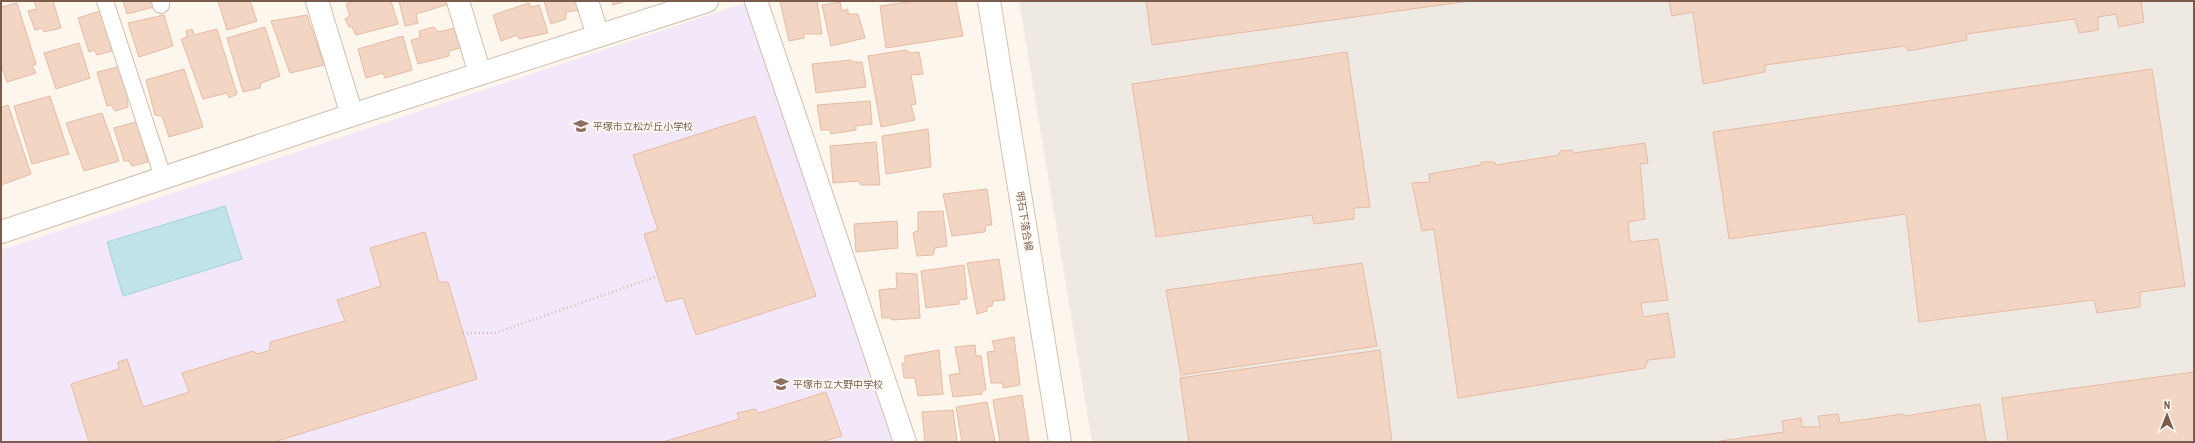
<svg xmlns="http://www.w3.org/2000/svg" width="2195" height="443" font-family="'Archivo Narrow','Noto Sans JP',sans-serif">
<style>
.industrial{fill:#efe9e4}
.education{fill:#f3e8fa}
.water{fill:#bfe3e8;stroke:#a5d3da}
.building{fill:#f3d5c3;stroke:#e6bba3}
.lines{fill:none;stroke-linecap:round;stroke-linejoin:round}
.lane-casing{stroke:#d1beb0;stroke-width:18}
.street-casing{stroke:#d1beb0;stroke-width:24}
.secondary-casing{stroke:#d6c0b0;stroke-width:24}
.path{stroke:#d9b8a5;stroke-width:2.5;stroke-dasharray:1 3;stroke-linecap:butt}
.lane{stroke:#fff;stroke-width:16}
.street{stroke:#fff;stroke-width:22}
.secondary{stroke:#fff;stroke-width:22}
.labels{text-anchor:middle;stroke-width:3.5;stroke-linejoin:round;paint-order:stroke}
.education-label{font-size:10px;fill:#785e54;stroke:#fffaf3;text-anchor:start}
.street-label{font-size:10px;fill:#7a5c4d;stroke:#fffaf3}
</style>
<rect width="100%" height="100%" fill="#fdf6ec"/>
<!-- industrial -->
<path class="industrial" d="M1019,1H2194V442H1092Z"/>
<!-- education -->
<path class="education" d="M745,3L898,442H1V250Z"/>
<!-- water -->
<path class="water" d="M225,206L242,259L123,296L107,242Z"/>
<!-- building -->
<path class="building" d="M34,1H53L61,28L44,32L42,28L35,30L28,11L37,9Z
M123,1H152L154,7L127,14Z
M218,1H250L257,21L227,30Z
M356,1H391L398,24L356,35L352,27H349L345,19L350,16L346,4Z
M399,1H448L449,4L416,14L418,23L405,26Z
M544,1H578L581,10L566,12V19L551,24Z
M612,1H626L613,5Z
M780,1H817L822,34H804V38L789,41Z
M915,1H956L963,36L886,48L880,6Z
M1146,1H1470L1152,45Z
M1669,1H2141L2144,22L2119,27L2116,14L2098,17V30L2079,33L2075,19L1966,34L1967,40L1908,51L1905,46L1765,65V72L1703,84L1693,12L1672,16Z
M840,2L842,11L848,9V14H858L865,38L831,46L822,5Z
M17,3L36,64L32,66L36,73L7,82L1,64V7Z
M529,3L531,7L539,5L548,33L519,39L517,35L501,41L493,15Z
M104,10L116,42L110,44L112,51L97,55L94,50L89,52L78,18Z
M164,15L173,46L139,57L128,23Z
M307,15L324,65L290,73L271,21Z
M265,27L280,76L261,83L260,88L243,92L227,38Z
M434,27L438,32L455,28L460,48L449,51V56L418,64L411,40L420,38L419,31Z
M192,29L194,35L217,29L237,94L229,98L227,93L203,99L181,39L187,37L186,31Z
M403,36L412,70L385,78L383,73L366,78L358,49Z
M79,43L90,78L56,89L44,53Z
M906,50L911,53L919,52L923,74L911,75L916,104L911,105L915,120L881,127L868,56Z
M1347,52L1370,207L1354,208V219L1314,224L1312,215L1156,237L1132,84Z
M851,60L854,62H862L866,87L816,93L812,64Z
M122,66L133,98L127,100L128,107L115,111L111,105L107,106L97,72Z
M184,69L203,127L169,137L162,116L155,115L146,80Z
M2152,69L2185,286L2140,292V307L2097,313L2094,300L1919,322L1906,214L1729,239L1713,132Z
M50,96L69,154L32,164L14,106Z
M870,101L872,124L856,126V130L831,134L830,130H821L817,105Z
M8,105L31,174L1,185V107Z
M102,113L119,161L84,171L66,123Z
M755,116L816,296L696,335L683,298L666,302L644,234L658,230L633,155Z
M143,120L151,152L146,154L148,162L132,166L129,161H124L114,128Z
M928,129L931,167L886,174L882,136Z
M876,142L880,185H861L858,181L833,183L830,146Z
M1645,143L1648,163L1640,164L1645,219L1628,222L1630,242L1658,239L1668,300L1641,303L1643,317L1668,313L1675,357L1648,360L1645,368L1458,398L1434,229L1422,231L1412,183L1430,182L1429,174L1481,165V162H1494L1496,165L1559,155L1560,151L1572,150L1574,153Z
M987,189L992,225H986L985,232L952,236L943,194Z
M943,211L947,246L935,248L933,255L917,256L913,233L918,230V212Z
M897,221L898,248L856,252L854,224Z
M425,232L439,282H448L477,379L274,442H89L71,384L119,369L118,362L127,359L143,407L189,392L182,373L253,351L258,354L270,350V342L345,321L337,300L381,286L370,248Z
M999,259L1005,300L993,301L992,306L987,307V311L977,314L967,263Z
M1362,263L1377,346L1181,375L1166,290Z
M964,265L967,299L959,300V304L926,308L921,271Z
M896,273L917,274L920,318L892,320L890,318H882L879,290L897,288Z
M1014,337L1020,385L1003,388V383H991L987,352L995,351L992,341Z
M975,345L976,356H981L986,390H982V394L953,397L949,375L960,373L955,347Z
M939,350L943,394L918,396L915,378H904L902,363H905V356Z
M1380,350L1392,442H1189L1180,378Z
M2194,372V442H2008L2002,398Z
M826,392L842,436L821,442H663L739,419L737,413L755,409L759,413Z
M1022,395L1029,442H1000L993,400Z
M987,402L995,442H962L956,407Z
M1980,404L1986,442H1713L1784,432L1782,421L1801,418L1802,427H1820L1818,416L1838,414L1840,423L1903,414L1905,416Z
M953,410L957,442H925L922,412Z"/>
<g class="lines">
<!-- lane casing -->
<g class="lane-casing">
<path id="lane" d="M105,1L163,177
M160,1L161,5"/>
</g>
<!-- street casing -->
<g class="street-casing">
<path id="street" d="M317,1L352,115
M458,1L480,74
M587,1L598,36
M756,1L905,442
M1,232L352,115L707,1"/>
</g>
<!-- secondary casing -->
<g class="secondary-casing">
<path id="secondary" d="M989,1L1060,442"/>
</g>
<!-- path -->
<path class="path" d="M463,333H495L658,276"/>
<!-- lane -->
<use href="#lane" class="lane"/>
<!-- street -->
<use href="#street" class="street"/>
<!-- secondary -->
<use href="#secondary" class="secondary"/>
</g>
<!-- icons -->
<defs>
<g id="school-bare" transform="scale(1.2)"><path d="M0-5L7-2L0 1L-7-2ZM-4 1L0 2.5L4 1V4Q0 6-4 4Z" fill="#8d6e63" stroke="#fffaf3" stroke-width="2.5" paint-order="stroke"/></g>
</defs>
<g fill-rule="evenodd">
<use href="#school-bare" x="581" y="126"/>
<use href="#school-bare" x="781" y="384"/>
</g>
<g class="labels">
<!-- education labels -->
<g class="education-label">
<text x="593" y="130">平塚市立松が丘小学校</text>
<text x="793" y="388">平塚市立大野中学校</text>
</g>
<!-- street labels -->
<g class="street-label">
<text transform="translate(1025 221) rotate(81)" y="4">明石下落合線</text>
</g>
</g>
<!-- border -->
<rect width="2195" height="443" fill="none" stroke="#7a5c4d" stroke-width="4"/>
<!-- north arrow -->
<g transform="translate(2167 415)" stroke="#fffaf3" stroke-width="3" paint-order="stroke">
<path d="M0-3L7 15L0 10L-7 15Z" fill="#7a5c4d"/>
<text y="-6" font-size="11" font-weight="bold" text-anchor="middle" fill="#7a5c4d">N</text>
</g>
</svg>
